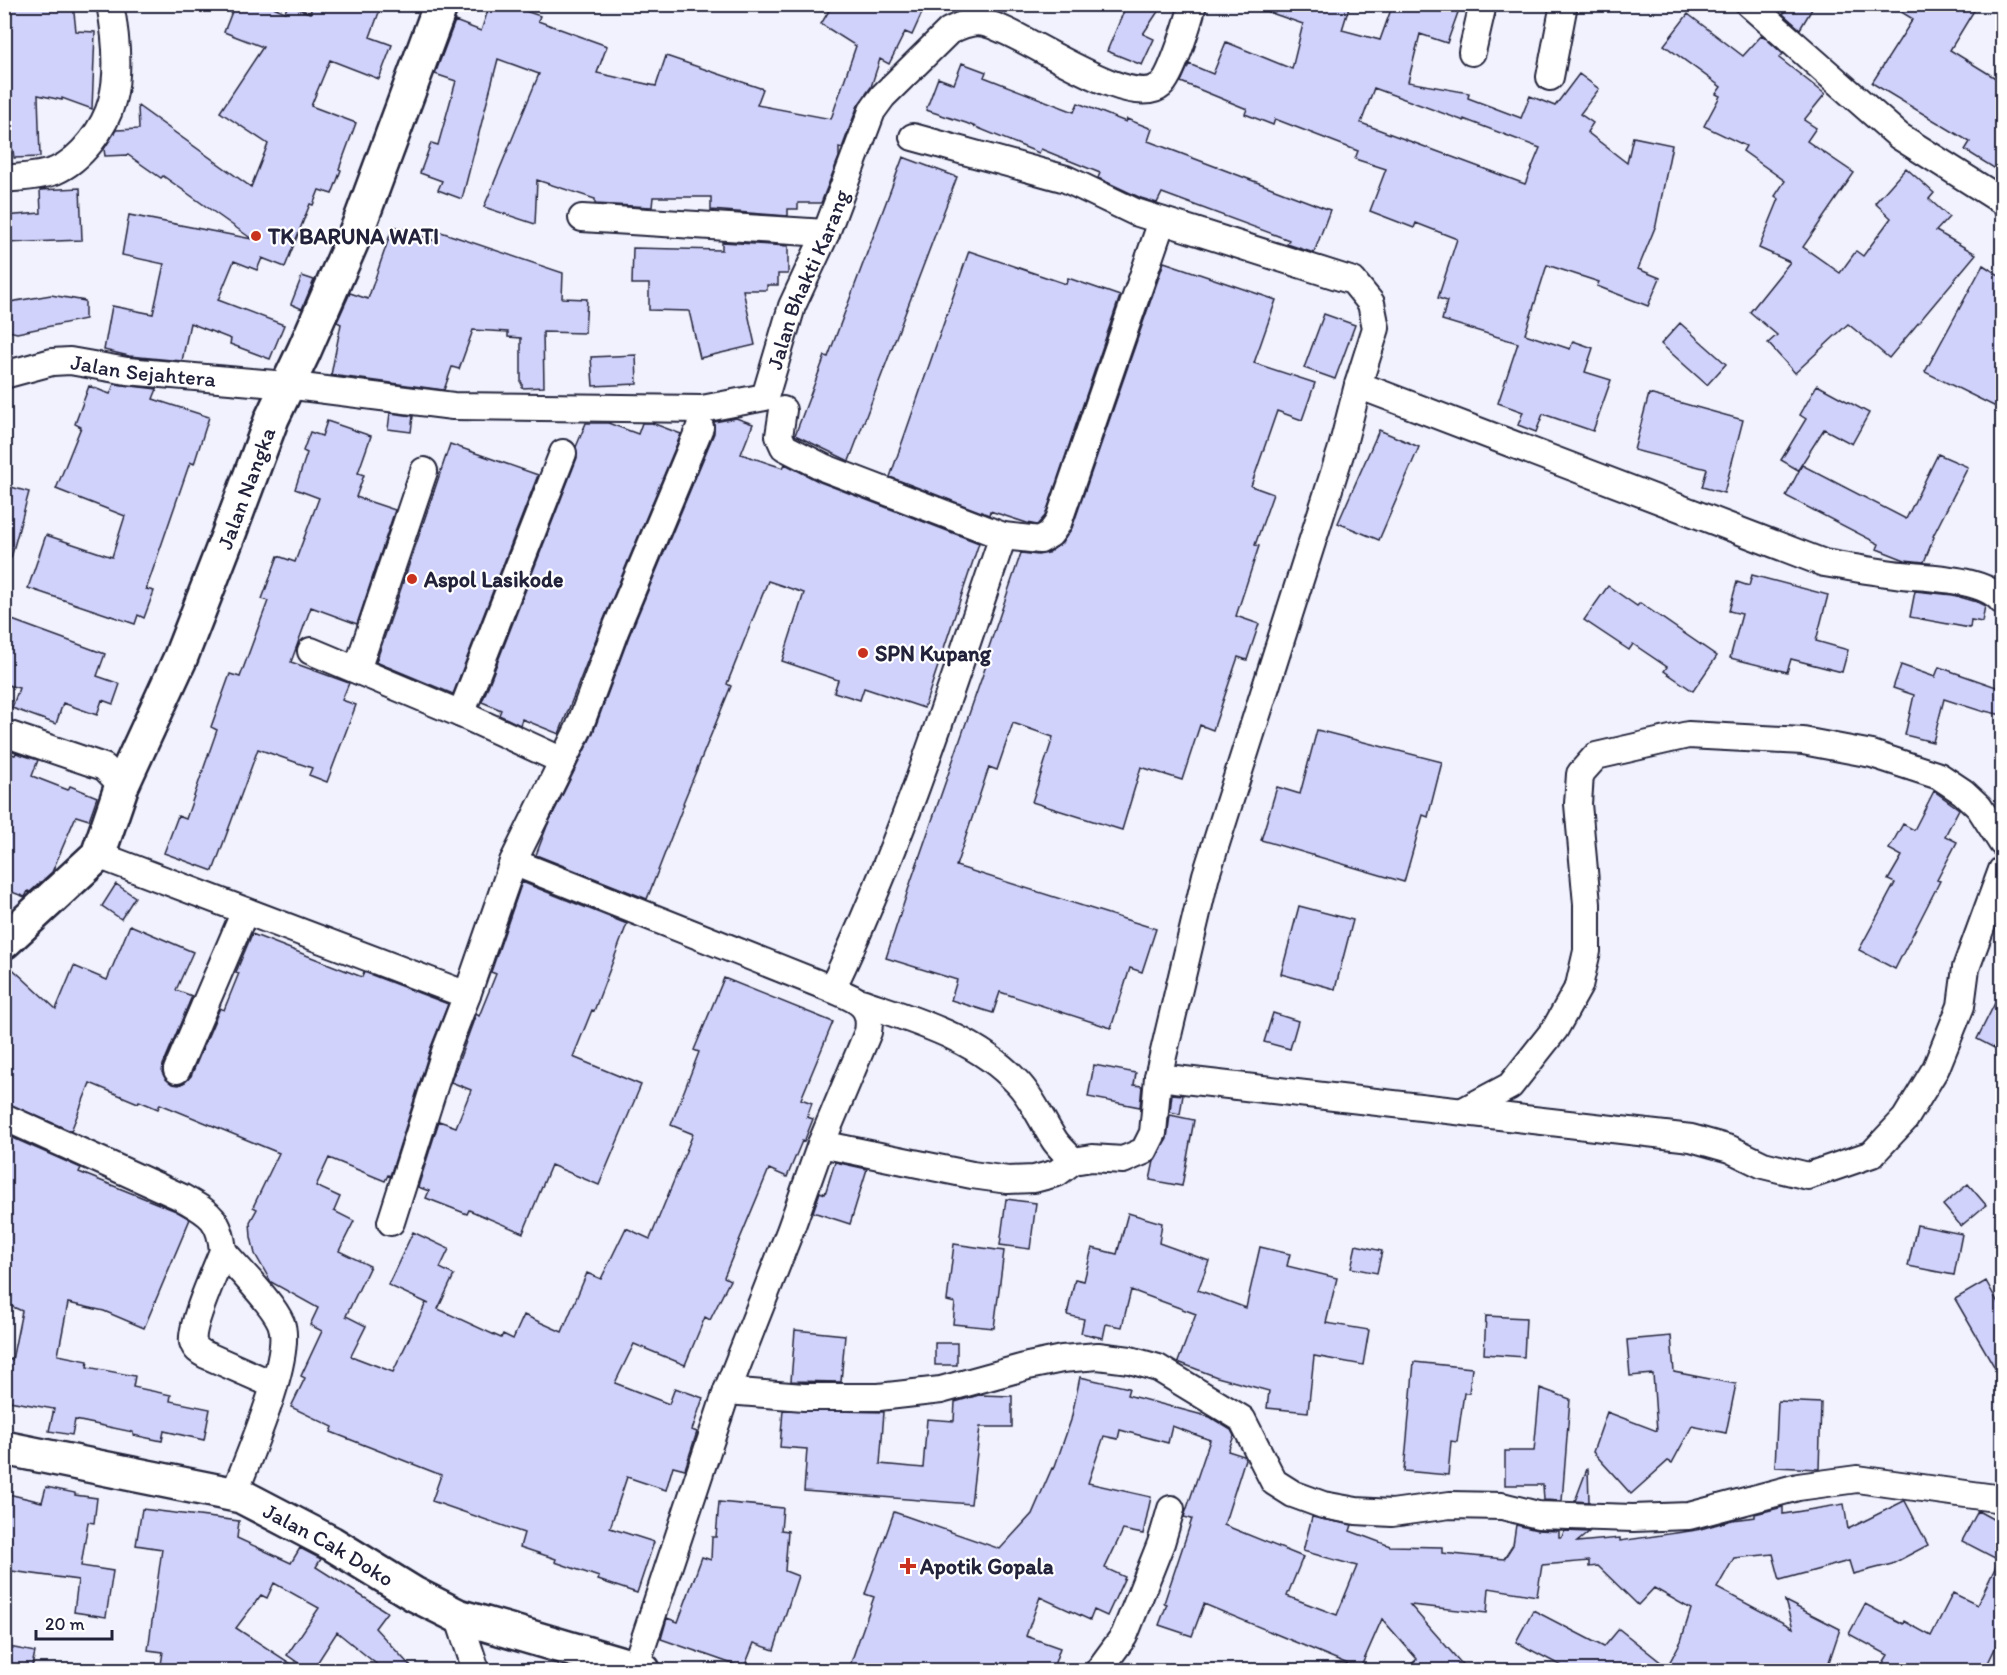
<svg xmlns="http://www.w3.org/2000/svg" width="2007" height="1675" font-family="Itim,sans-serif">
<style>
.built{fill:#e7e8fd}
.building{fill:#d0d2fb;stroke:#22223b;stroke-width:1.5;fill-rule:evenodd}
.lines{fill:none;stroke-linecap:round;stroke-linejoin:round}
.minor-casing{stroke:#22223b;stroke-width:30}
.tertiary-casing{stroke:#22223b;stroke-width:38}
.primary-casing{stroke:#22223b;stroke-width:38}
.minor{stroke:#fff;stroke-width:26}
.tertiary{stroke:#fff;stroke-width:33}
.primary{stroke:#fff;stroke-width:33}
.poi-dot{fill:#c8321e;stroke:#fff;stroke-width:2}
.labels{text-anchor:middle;stroke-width:4.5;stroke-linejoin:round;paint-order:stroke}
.poi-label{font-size:22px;font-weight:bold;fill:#22223b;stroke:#fff;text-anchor:start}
.street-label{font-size:22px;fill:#22223b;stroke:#fff}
</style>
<rect width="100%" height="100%" fill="#f1f2fe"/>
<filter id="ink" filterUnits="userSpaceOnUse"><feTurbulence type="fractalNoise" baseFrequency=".0167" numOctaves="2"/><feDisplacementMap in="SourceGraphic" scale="12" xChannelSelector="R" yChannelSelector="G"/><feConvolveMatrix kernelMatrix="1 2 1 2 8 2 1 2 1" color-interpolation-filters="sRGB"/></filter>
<g filter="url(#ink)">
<!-- built -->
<path class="built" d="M5,894L32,904L5,933Z"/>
<!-- building -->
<path class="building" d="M6,4H73L76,31L95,32L92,109L62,98V100L38,95L40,157L14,158L13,150L4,151V13H7Z
M235,4H266L285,12L288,5L310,13L313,4H382L370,37L392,45L379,79L330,60L311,106L356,123L339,169L341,170L332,194L319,190L313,205L310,204L285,267L262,258L257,270L234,261L218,300L284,325L270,359L230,344L231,339L190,323L182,361L129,356L104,350L112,306L153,314L164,264L122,255L129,215L252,239L163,176L161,178L128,155L105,156L104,149L116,130L139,129L138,106L251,187L268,144L220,112L263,47L224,32Z
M490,4H505L540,16L538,21L607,46L597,73L656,86L666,56L763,89L757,105L831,119L856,46L821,24L833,4H926L912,35L905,32L889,64L880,59L871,87L858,105L842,148L839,147V157L821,203H798V209H788V216L711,210V197H653L652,207L595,204V199L537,180L535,224L484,207L539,74L498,59L462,199L438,190L442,181L420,173L431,143L438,145L456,81L435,74L455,21L481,31Z
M1127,4H1163L1143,34L1154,39L1142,65L1107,51Z
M1257,4H1350L1342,30L1380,40L1393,4H1461L1447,43L1420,34L1408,82L1469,93L1468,98L1521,118L1530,96L1555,106L1579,74L1599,89L1580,114L1593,123L1587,132L1627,163L1633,137L1672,145L1656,225L1638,269L1660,278L1648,306L1597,286L1599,282L1547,265L1525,334L1570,349L1573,341L1593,348L1585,372L1611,380L1593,431L1543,414L1536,432L1518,425L1523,412L1498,403L1518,343L1442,320L1447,301L1438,298L1457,239L1416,223L1414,228L1370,211L1386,169L1355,159L1358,151L1275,119L1273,125L1245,114L1247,109L1181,82L1189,64L1213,74L1226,42L1292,69L1303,24L1257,8ZM1374,88L1464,121V119L1540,148L1525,184L1361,123Z
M1791,4H1815L1800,29L1783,14Z
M1888,4H1978L1950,50L2002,82V173L1965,150L1970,142L1872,83L1913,19Z
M1688,14L1743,56L1762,35L1783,54L1779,58L1825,94L1804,120L1816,128L1807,141L1854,173L1803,247L1840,273L1856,251L1863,256L1891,218L1875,203L1906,168L1934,193L1929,199L1949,217L1936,231L1976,254L1889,358L1848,324L1795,373L1768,343L1777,335L1750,312L1790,262L1759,248L1779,199L1775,196L1785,181L1743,151L1746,146L1704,126L1720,96L1716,94L1721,87L1664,45Z
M962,63L986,72L984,77L1074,112L1078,103L1126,122L1127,119L1152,129L1148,141L1330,210L1314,253L1287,244L1289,240L1162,193L1157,203L1141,198L1098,178L1100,173L1041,149L1039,153L966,123L926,110L938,78L954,84Z
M903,157L957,177L849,461L795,435L825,356L828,357Z
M80,188L82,240L4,243V216L41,213L40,190Z
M393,226L435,241L438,231L563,273L562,298L587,299L585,333L543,332L544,387L522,388V383H521V338L508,337V332L473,330L459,369L452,367L444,390L331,375L341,324L337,322L350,293L368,299Z
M722,242L788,246V274H778V285H767V290H743L755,345L700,358L689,311L649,310V284H632L633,248L722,250Z
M969,251L1066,284L1068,278L1120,296L1045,516L1037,525L1027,523L990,511L989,515L890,477Z
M1164,262L1276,300L1254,363L1315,383L1302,420L1277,411L1251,486L1273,494L1255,545L1259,546L1236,616L1259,624L1247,660L1238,657L1213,730L1200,725L1182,780L1141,767L1122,830L1032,802L1053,737L1013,723L997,770L989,767L956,866L1156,929L1142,972L1130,968L1111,1028L1000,992L993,1013L951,1000L957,980L886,958L911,881L990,654L987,653L1021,553L1038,555L1048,553L1062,543L1072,528Z
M1983,265L2002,277V410L1925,372Z
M302,276L314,280L302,309L291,304Z
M51,295L85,301V319L17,333L4,330V303Z
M1324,314L1355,325L1335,379L1304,368Z
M1680,323L1726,364L1707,385L1661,344Z
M636,355L637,384L593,386L591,357Z
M114,384L157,389L153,399L209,417L194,464L190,462L149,581L146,589L154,591L144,618L138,615L135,624L28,588L46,535L112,557L125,516L56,489L81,427L75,424L89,386L110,394Z
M1817,385L1869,413L1852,444L1824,429L1798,470L1781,460L1806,419L1800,415Z
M1649,394L1743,420L1724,493L1702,487L1707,469L1634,450Z
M390,413L413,416L411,432L388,429Z
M736,418L753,424L741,454L783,468L785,464L820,482L979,543L924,708L864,688L860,700L834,692L838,680L782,661L804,593L768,581L727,684L731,686L683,803L684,804L647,899L536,855L547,826L593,733L629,636L714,433V422Z
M327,421L371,436L358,473L364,475L356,497L395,510L357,624L311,607L291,662L349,683L342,700L356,705L327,782L309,775L312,768L258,749L213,871L164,853L178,816L186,819L217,730L211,727L230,674L240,677L268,601L262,599L278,556L295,562L319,498L295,489L307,453L303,451L310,432L322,436Z
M586,423H608L638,434L642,423H652L681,434L601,626L559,734L522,719L520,725L499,715L501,710L482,702L577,458L576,447Z
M1379,430L1419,447L1379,540L1338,523Z
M450,444L538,475L453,694L376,662Z
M1938,454L1968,467L1933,536L1934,537L1924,562L1905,560L1877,549L1879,544L1786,496L1802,465L1906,519Z
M4,485L29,492L11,558H4Z
M1752,575L1828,595L1816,641L1848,650L1842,672L1791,659L1787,672L1730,658L1742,614L1729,611L1737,582L1749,586Z
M1608,586L1637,606L1640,603L1717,656L1693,691L1664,671L1667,667L1633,644L1629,650L1584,620Z
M1915,591L1953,595L1977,602L1985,606L1982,622L1971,620L1970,628L1910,617Z
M4,617L105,654L97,676L120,684L113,704L102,700L97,715L63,703L56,724L12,708L19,688L4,684Z
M1901,665L1935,677L1939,667L2002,689V715L1985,711L1984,712L1944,699L1933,742L1905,735L1914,695L1893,688Z
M1317,730L1442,762L1428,817L1423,815L1404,882L1261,840L1277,787L1300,794Z
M4,752L15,755L16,753L38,760L32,776L68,790L70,786L97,797L89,820L76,816L52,872L30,892L28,891L25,897L4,889Z
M1934,791L1959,809L1945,836L1957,842L1937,880L1940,881L1895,969L1859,950L1895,883L1888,880L1902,856L1889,849L1903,824L1914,830Z
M522,882L627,924L594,1011L592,1010L573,1057L641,1085L599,1185L551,1165L523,1233L469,1210L467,1214L426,1198L429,1191L418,1187L439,1121L456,1127L471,1090L451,1082L476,1014L479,1016L496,974L491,972Z
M116,884L135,897L121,919L102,906Z
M1299,906L1353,920L1335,989L1281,974Z
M130,925L193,952L176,990L192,996L163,1065L162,1072L165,1078L172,1084L179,1085L185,1082L191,1076L220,1008L224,1010L239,973L236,972L252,934L362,977L364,972L448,1004L431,1047L390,1176L388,1175L385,1181L329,1158L316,1186L340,1197L334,1211L354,1221L339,1251L370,1266L346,1316L366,1326L351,1356L393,1372L426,1303L429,1304L388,1285L413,1232L449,1249L440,1268L454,1275L438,1309L501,1338L503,1334L513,1339L524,1315L562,1332L587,1273L601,1279L626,1228L650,1239L693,1134L671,1125L699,1052L694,1050L724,978L833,1022L801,1099L812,1103L807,1117L813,1119L804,1142L802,1141L787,1177L769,1169L724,1277L730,1280L710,1320L705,1317L685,1365L634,1344L615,1383L669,1404L675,1388L703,1398L692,1430L697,1432L685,1469L673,1466L666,1490L627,1477L610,1528L654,1542L637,1593L598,1580L599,1577L555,1562L556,1559L520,1547L524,1533L432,1501L441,1475L331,1432L333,1427L291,1407L305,1378L301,1376L322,1331L310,1325L318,1308L271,1282L255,1254L251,1237L250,1222L257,1209L253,1207L279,1153L160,1104L158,1109L139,1101L138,1103L90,1083L71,1131L4,1102V961L56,1009L74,966L107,980Z
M2002,989V1052L1977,1039Z
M1273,1013L1298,1021L1290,1049L1264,1042Z
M1094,1065L1136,1073L1134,1085L1142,1086L1140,1107L1088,1097Z
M1172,1094L1183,1095L1180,1114L1170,1112Z
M1170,1115L1194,1120L1182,1186L1150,1180L1154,1161L1167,1139Z
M4,1134L81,1168L79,1172L176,1211L190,1219L144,1328L104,1311L68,1303L58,1355L88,1361L87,1367L135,1376L133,1387L171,1395L170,1401L210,1409L204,1440L164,1431L162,1441L133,1435V1432L75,1420L72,1435L49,1431L54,1409L4,1400V1358L12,1360L22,1311L4,1303Z
M835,1162L867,1169L850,1224L813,1212L820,1192L825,1194Z
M1968,1184L1986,1205L1961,1226L1943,1205Z
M1006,1199L1036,1203L1030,1249L1000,1245Z
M1128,1213L1162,1223L1159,1243L1209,1261L1198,1290L1246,1308L1260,1247L1290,1254L1287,1266L1337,1278L1326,1323L1369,1330L1363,1365L1314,1356L1308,1412L1267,1408L1269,1391L1217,1377L1178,1362L1196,1314L1131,1290L1122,1327L1106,1324L1103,1338L1081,1333L1084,1319L1067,1315L1075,1279L1084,1281L1092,1248L1117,1254Z
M1917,1225L1962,1234L1954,1275L1908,1266Z
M954,1244L1004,1251L994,1328L953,1324L955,1303L947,1301Z
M1356,1245L1382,1251L1377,1273L1351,1268Z
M1986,1281L2002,1310V1380L1955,1299Z
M1486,1316L1526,1318L1524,1357L1484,1354Z
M795,1330L845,1335L841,1382L791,1381Z
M1671,1336L1674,1372L1736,1384L1726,1433L1692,1426L1672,1463L1668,1461L1631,1494L1593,1452L1607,1412L1657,1431L1653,1374L1630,1376L1627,1340Z
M935,1343H957V1365H935Z
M1414,1362L1472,1368L1469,1393H1464L1457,1442L1451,1441L1448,1475L1404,1471Z
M1080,1377L1129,1388L1127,1395L1210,1417L1231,1430L1234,1436L1228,1451L1244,1456L1245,1459L1224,1525L1303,1557L1287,1596L1337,1615L1357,1566L1303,1551L1312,1517L1352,1525L1350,1531L1390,1546L1442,1547V1553L1504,1559L1513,1545L1516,1525L1537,1530L1559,1531V1537H1562L1564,1531L1589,1532L1577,1542L1620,1538V1541L1697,1530L1732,1520L1755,1517V1514L1783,1507V1514L1844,1504L1848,1529L1904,1501H1905L1928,1545L1892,1564L1853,1574L1849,1561L1780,1580L1773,1554L1734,1558L1717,1588L1793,1628L1785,1601L1840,1629L1826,1671H1571L1516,1642L1533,1610L1604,1647L1619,1629L1667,1667L1681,1641L1691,1609L1654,1588L1638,1605L1598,1566L1589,1567V1561L1542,1565L1537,1596L1489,1588L1487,1613L1410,1605L1468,1671H1404L1417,1659L1382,1619L1360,1669L1204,1604L1192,1636L1159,1625L1167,1604L1164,1603L1192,1519L1184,1517L1210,1440L1172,1426L1168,1443L1120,1430L1118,1439L1104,1436L1088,1483L1151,1497L1143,1534L1123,1530L1105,1568L1125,1577L1107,1616L1094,1610L1090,1620L1040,1597L1026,1636L1060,1648L1052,1671H848L874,1597L865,1594L894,1512L1000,1549L1032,1514L1052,1468L1054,1469L1071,1420Z
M1540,1388L1570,1399L1562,1501L1544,1500L1543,1485H1505V1451H1534Z
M979,1395L1012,1396V1427H980L971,1504L804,1491L807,1449L780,1447L783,1410L884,1412L880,1464L923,1468L927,1419L954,1421L955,1402Z
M1778,1401L1821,1403L1819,1469L1775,1467Z
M1587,1469H1588L1589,1502L1575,1501Z
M46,1487L75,1493V1495L97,1498L94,1523L88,1522L81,1566L113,1571L106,1617L74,1612L78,1580L4,1570V1493L42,1502Z
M719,1502L783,1508L781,1530L788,1531L785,1571L798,1576L774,1650L754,1643L744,1668L661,1639L667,1618L678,1622L702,1557L711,1560L712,1537H716Z
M142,1509L239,1521L237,1538L291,1563L300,1548L321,1559L316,1567L387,1612L375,1628L415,1671H385L337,1632L312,1671H310L287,1655L319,1608L274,1583L267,1598L261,1595L236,1628L302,1671H160L163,1652L148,1650L162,1549L136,1545Z
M1978,1511L2002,1524V1634L1984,1671H1878L1888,1655L1849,1634L1865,1604L1903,1624L1904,1621L1931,1636L1953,1593L1977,1605L1999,1560L1962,1541Z
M4,1646L35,1652L31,1671H4Z"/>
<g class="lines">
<!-- minor casing -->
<g class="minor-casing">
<g id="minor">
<path d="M1749,4L1899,136L2002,201"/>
<path d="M1472,52L1483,4"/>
<path d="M1550,77L1564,4"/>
<path d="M4,179C21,177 39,177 55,171C81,160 105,128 112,101C120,71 116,35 110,4"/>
<path d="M582,218L826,233"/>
<path id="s1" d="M4,375L52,362L70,361L127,371L286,385L453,406L702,409L765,397L792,306L826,233L872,111L883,96L949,31C959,26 972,20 984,23C1019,29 1130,113 1161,85C1172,76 1189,20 1193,4"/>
<path d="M1358,385L1824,563C1850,567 1876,572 1902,575C1929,578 1984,578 2002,601"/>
<path d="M783,410L779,436L784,447L825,468L1003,536L1040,540L1050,534L1058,523L1162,221"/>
<path d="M311,651L461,714L563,761"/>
<path d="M357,670L424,471"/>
<path d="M461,714L563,453"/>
<path d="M4,733L104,767L122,785"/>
<path d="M98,855L467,995L513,862L832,989C854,999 873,1003 868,1032L821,1144L790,1231L727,1391L635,1668"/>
<path d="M513,862L579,728L615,631L700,427"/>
<path d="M832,989C902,843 951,689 1003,536"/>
<path d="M861,1002C916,1021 977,1038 1018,1083C1034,1100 1042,1122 1055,1141C1060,1148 1067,1154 1073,1161"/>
<path d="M177,1070L245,911"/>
<path d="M1158,1077L1691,1138L1730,1149L1763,1165L1808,1176L1872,1154L1905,1119L1936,1068L1961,1006L1966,968L2002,870"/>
<path d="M1463,1111L1510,1086L1555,1029L1579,986L1587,951V904L1578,804L1580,774L1596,756L1688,735L1803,741L1872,754L1939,776L1963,792L1979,807L2002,843"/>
<path d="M4,1117L181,1197C208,1213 220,1217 223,1251C216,1269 190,1326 193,1342C195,1349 200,1352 206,1355L274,1385"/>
<path d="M821,1144L972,1175L1008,1180L1034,1179L1057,1173L1073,1161L1092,1158L1123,1160L1144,1151L1153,1133L1158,1077L1206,875L1342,448L1358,385L1376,328L1371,303L1353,281L1135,212L1066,179L913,137"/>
<path d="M391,1222L445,1052L467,995"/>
<path d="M223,1251C238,1269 273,1303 281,1323C294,1355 247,1459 234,1495"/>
<path d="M727,1391L804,1397H879L941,1390L1028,1366L1062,1359L1098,1356L1130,1360L1158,1368L1242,1419L1274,1482L1293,1494L1323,1505L1356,1511L1392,1513L1450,1505L1502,1506L1538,1515L1633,1518L1689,1516L1798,1487L1857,1479L2002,1499"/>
<path d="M458,1616L476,1670"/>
<path d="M1099,1670L1124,1636L1161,1543L1171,1509"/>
</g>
</g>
<!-- tertiary casing -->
<g class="tertiary-casing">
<g id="tertiary">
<path id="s2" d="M4,942L98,855L122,785L180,659L228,536L272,418L304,351L359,225L441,4"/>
</g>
</g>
<!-- primary casing -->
<g class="primary-casing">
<g id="primary">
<path id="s3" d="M4,1448L241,1496L331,1543L414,1594L458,1616L643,1670"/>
</g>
</g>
<!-- minor -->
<use href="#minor" class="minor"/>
<!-- tertiary -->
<use href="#tertiary" class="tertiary"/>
<!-- primary -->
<use href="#primary" class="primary"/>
</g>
</g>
<!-- markers -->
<g class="poi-dot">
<circle cx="256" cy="236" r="6"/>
<circle cx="412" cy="579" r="6"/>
<circle cx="863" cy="653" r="6"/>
<path d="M905 1557h6v6h6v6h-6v6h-6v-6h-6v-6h6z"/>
</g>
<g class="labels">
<!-- poi labels -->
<g class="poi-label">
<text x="268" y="244">TK BARUNA WATI</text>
<text x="424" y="587">Aspol Lasikode</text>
<text x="875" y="661">SPN Kupang</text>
<text x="920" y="1574">Apotik Gopala</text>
</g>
<!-- street labels -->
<g class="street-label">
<text dy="8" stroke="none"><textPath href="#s1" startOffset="892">Jalan Bhakti Karang</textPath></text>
<text dy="8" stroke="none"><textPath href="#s1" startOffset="142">Jalan Sejahtera</textPath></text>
<text dy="8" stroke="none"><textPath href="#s2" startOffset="524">Jalan Nangka</textPath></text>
<text dy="8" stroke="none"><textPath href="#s3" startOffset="342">Jalan Cak Doko</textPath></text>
</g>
</g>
<!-- margin -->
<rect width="2007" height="1675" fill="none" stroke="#fff" stroke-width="24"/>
<rect x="12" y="12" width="1983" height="1651" fill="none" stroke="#22223b" stroke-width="2" filter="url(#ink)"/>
<!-- scale -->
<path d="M36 1630v9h76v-9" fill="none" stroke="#22223b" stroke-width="3"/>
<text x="45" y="1630" font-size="18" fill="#22223b" stroke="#ffffff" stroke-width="4.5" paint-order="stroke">20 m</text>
</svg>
